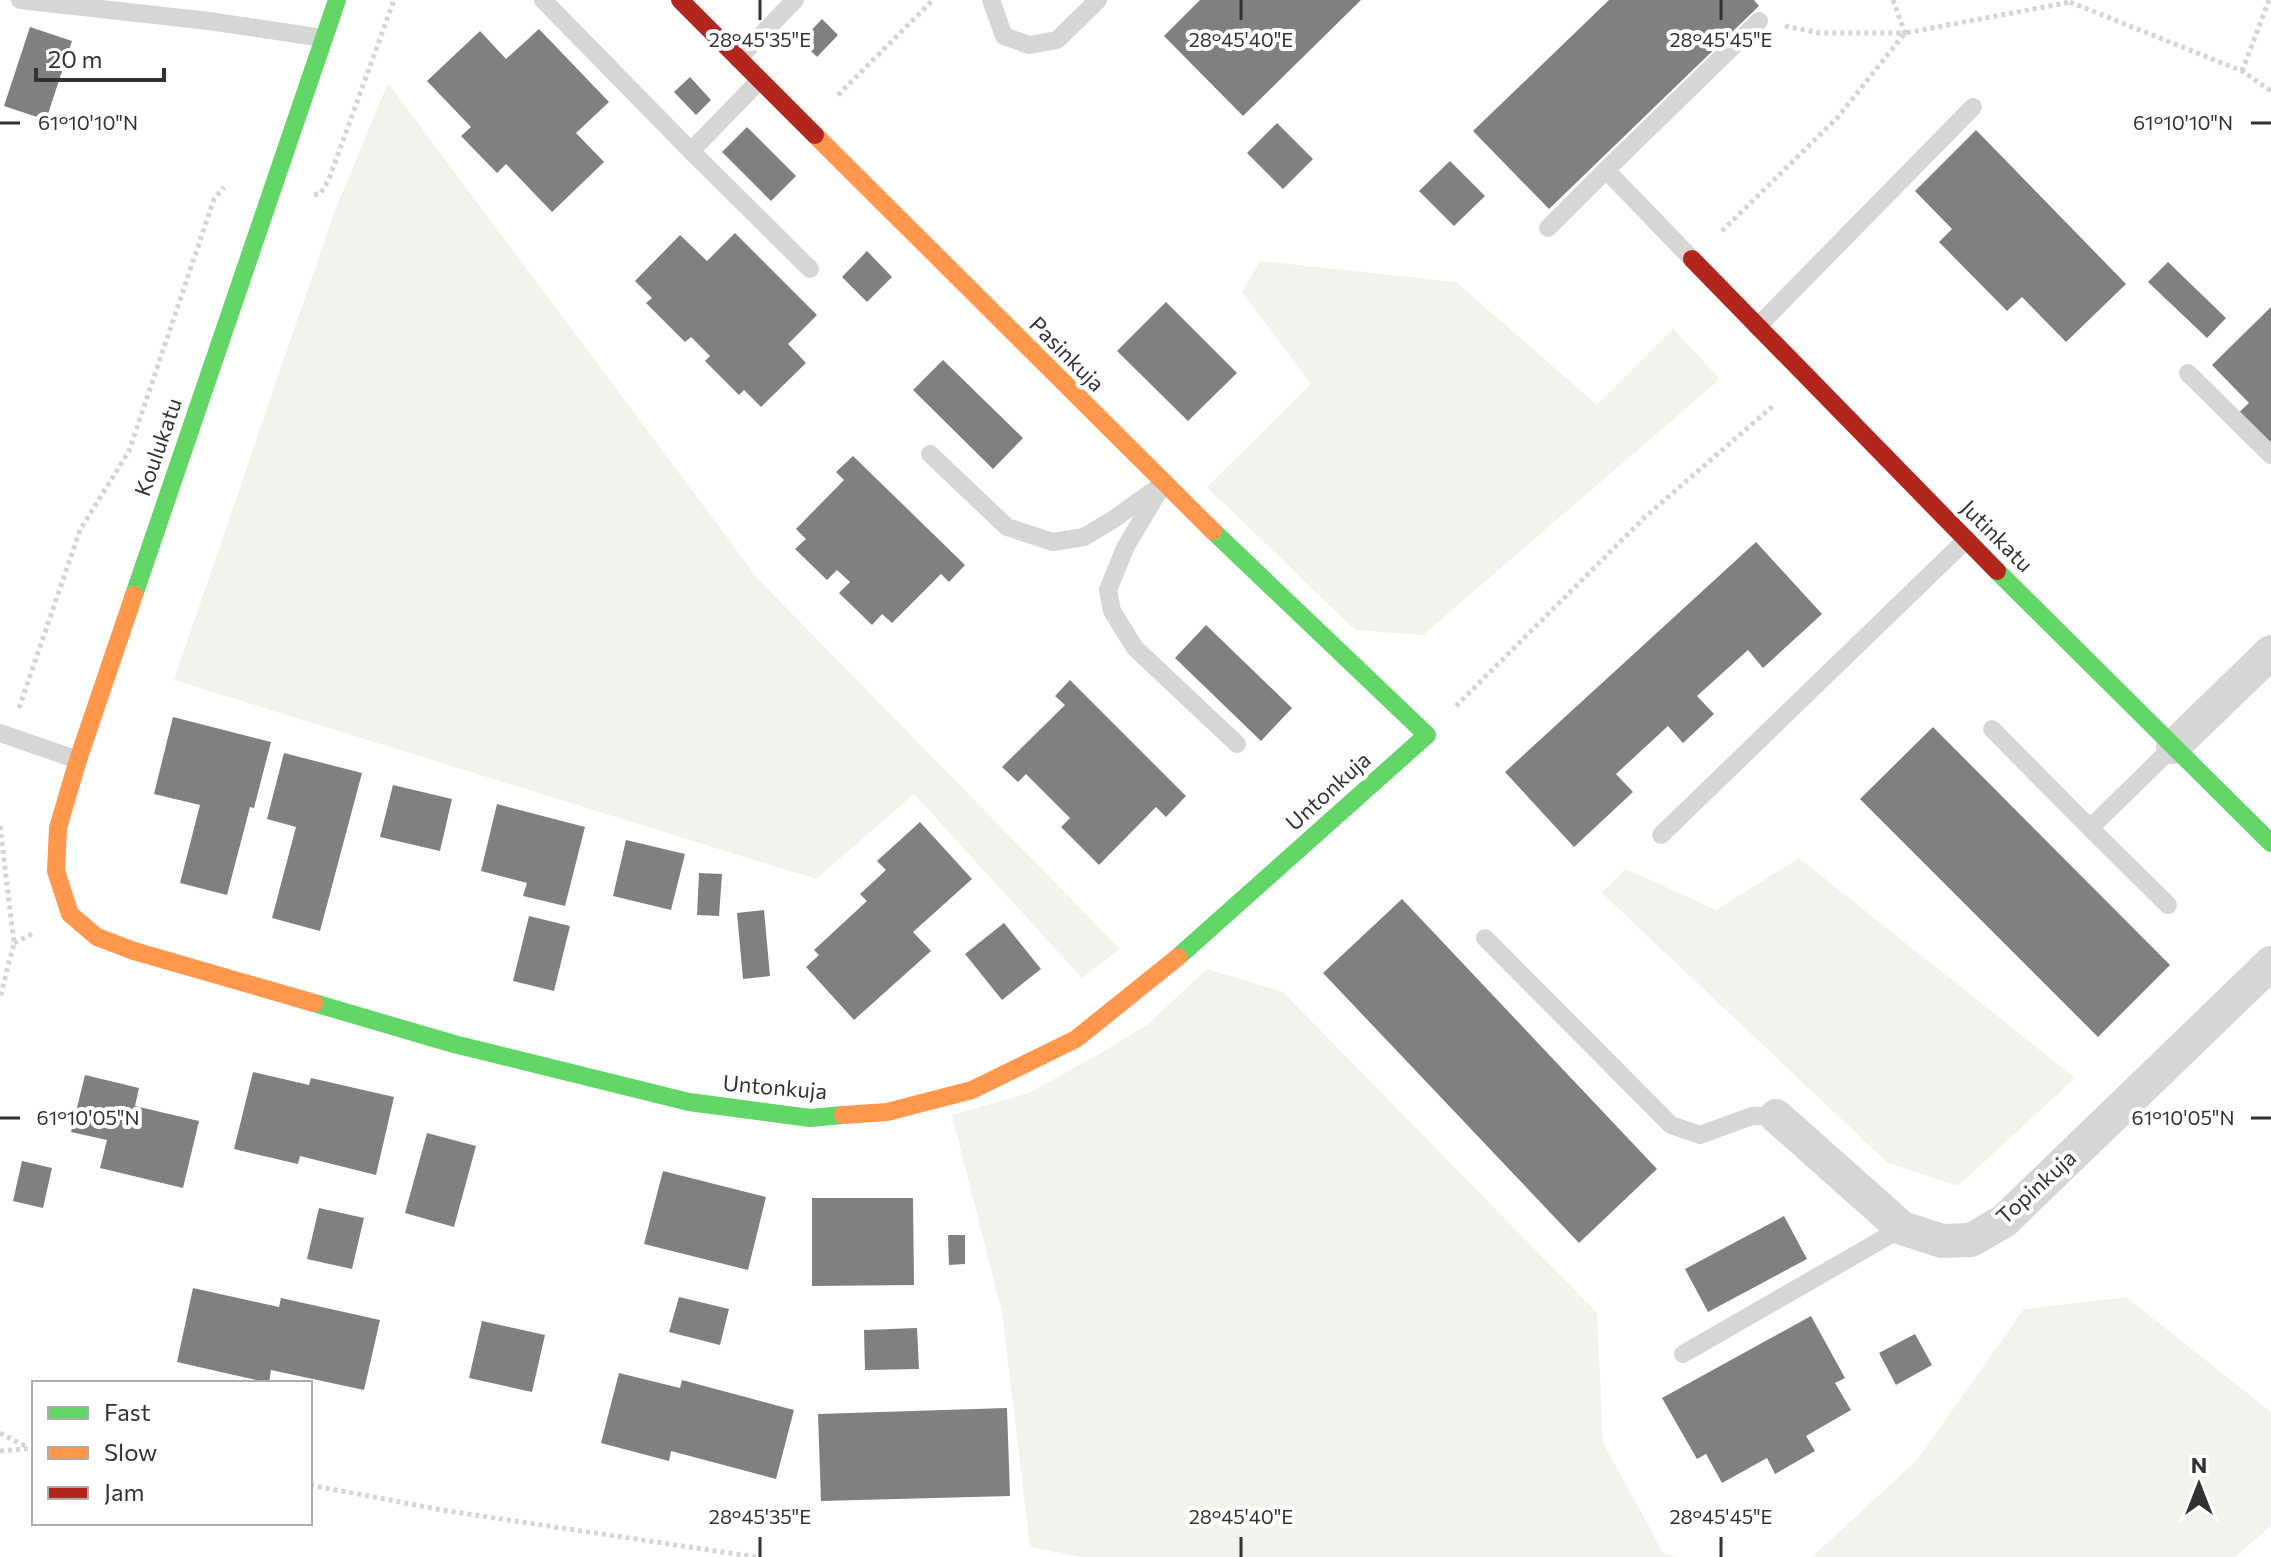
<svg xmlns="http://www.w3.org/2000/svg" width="2271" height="1557" font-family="Commissioner,sans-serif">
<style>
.green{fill:#f1f4ed}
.building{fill:#808080}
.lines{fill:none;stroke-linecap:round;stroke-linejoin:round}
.path{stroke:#d5d5d5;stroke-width:5;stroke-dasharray:4 4;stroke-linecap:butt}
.lane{stroke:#d6d6d6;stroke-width:18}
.street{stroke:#d6d6d6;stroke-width:34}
.fast{stroke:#63d668;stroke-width:18}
.slow{stroke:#ff974d;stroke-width:18}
.jam{stroke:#b3261e;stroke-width:18}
.ticks{fill:none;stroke:#323232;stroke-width:3}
.labels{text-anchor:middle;stroke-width:8;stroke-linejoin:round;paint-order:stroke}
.street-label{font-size:22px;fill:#323232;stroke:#fff}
.ticks-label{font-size:20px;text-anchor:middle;fill:#323232;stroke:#fff;stroke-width:8;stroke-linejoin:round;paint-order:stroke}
</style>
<rect width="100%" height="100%" fill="#fff"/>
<!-- green -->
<path class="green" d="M388,83L758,579L1120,949L1082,978L914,794L816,879L174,680L334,213Z
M1260,261L1456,282L1597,405L1673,329L1720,379L1423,635L1355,630L1207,487L1311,384L1242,292Z
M1799,858L2075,1078L1958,1186L1888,1163L1602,893L1626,869L1716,910Z
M1207,969L1283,992L1597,1313L1603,1443L1664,1554L1678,1557H1080L1030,1547L1002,1312L952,1115L1029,1093L1101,1053L1148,1024Z
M2126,1297L2271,1412V1526L2235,1557H1812L1917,1460L2024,1309Z"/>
<!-- building -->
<path class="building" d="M1200,0H1361L1243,116L1164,36Z
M1609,0H1754L1759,6L1549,209L1473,131Z
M822,19L838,35L817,57L801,41Z
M30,27L72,41L46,120L4,106Z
M539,29L609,102L576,133L604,162L552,212L506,164L497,173L461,136L471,127L427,81L480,31L506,59Z
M690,77L711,100L696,115L674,92Z
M1277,123L1313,159L1283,189L1247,153Z
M747,127L796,176L771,201L722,152Z
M1976,130L2126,284L2066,342L2022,297L2007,311L1939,242L1952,229L1915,191Z
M1450,161L1485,196L1454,226L1419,191Z
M735,233L817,315L788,344L806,363L761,407L744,390L739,395L705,361L710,356L691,337L685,342L646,303L652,298L635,281L680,235L707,261Z
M867,251L892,277L867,302L842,277Z
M2168,262L2226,318L2207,338L2148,282Z
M1166,302L1237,373L1188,421L1117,351Z
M2271,307V453L2235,416L2249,403L2212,365Z
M943,360L1023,438L993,469L913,390Z
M853,456L965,565L949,582L941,574L892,623L882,614L872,625L839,593L850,582L837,570L827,580L795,549L806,539L796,529L844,480L836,472Z
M1756,542L1822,614L1763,668L1748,650L1697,696L1714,714L1683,743L1668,726L1616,774L1633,792L1574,847L1505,772Z
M1206,625L1292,708L1261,741L1175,658Z
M1070,680L1186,796L1166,817L1156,807L1099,865L1061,827L1070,818L1026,774L1018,782L1002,767L1065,705L1055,696Z
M173,717L271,742L254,808L250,807L227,895L180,883L200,805L154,794Z
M1933,727L2170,965L2098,1037L1860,799Z
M284,753L362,773L320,931L272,918L296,827L267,819Z
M393,785L452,799L440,851L380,837Z
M497,804L585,827L565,906L523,896L527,883L481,871Z
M920,822L972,879L913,932L931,951L854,1020L806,967L819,955L814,950L867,901L860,894L886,870L877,861Z
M626,840L685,854L671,910L613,896Z
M699,873L722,874L719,916L697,915Z
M1402,899L1657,1169L1579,1243L1323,973Z
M764,910L770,976L743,979L737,913Z
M529,916L570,926L554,991L513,981Z
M1004,923L1041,969L1002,1000L965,954Z
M253,1072L309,1085L311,1078L394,1097L376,1175L300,1156L298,1164L234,1149Z
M85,1075L139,1088L135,1106L199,1121L183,1188L100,1168L107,1140L71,1132Z
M427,1133L476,1146L454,1227L405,1213Z
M22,1161L52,1168L43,1208L13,1201Z
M663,1171L766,1197L748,1270L644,1244Z
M812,1198H913L914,1285L812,1286Z
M319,1208L364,1218L352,1269L307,1259Z
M1784,1216L1807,1259L1708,1312L1685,1269Z
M948,1235H965V1264L949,1265Z
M193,1288L279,1307L281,1298L380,1320L364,1390L271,1370L269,1383L177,1362Z
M679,1297L729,1309L720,1345L669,1332Z
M1811,1316L1845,1378L1835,1383L1851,1410L1806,1436L1815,1451L1775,1474L1767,1458L1722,1483L1706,1454L1697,1459L1662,1398Z
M482,1321L545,1335L532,1392L469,1378Z
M917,1328L919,1369L865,1370L864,1330Z
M1915,1334L1932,1365L1896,1385L1879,1353Z
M619,1373L680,1388L682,1380L794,1410L776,1479L671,1451L669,1461L601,1443Z
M1007,1408L1010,1496L821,1501L818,1414Z"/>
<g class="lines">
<!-- path -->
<path class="path" d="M2070,2L2242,71L2271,91
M1785,26L1820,33H1905L1893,0
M2242,71L2269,0
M838,95L933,0
M314,195L321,193L329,179L394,0
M1722,231L1838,117L1905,33L2071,2
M1456,706L1645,517L1774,405
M19,708L80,530L129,451L214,199L224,187
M0,826L14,943L0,998
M14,943L34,933
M0,1433L27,1447
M0,1451L34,1448
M310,1485L448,1511L756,1557"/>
<!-- lane -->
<path class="lane" d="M20,0L209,21L323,38
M543,0L691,151L760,80
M991,0L1004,36L1029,45L1057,40L1098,0
M738,59L795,0
M691,151L810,269
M1548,228L1606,170
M1692,259L1606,170L1759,21
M1757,327L1973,107
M2188,373L2271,455
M930,454L1007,527L1053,542L1084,537L1114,519L1157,488
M1163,484L1125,548L1108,590L1112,611L1135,648L1237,744
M1992,729L2090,828L2173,747
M0,733L78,760
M2090,828L2168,905
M1661,835L1967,539
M1485,938L1671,1125L1700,1135L1752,1116H1776
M1683,1354L1902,1228"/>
<!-- street -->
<path class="street" d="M2173,747L2271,652
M1776,1116L1902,1228L1942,1241L1971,1240L2004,1221L2271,963"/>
<!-- fast -->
<path class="fast" d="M1997,571L2271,843
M134,595L337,0
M1178,957L1427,735L1213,531
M314,1003L454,1044L689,1102L810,1118L843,1115"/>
<!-- slow -->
<path class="slow" d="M815,135L1213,531
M134,595L78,760L58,828L56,871L70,914L97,937L134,951L314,1003
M843,1115L887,1112L972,1090L1076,1039L1178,957"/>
<!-- jam -->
<path class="jam" d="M680,0L815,135
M1692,259L1997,571"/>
</g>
<!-- ticks -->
<path class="ticks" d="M760,0V20M1241,0V20M1721,0V20M0,123H20M2251,123H2271M0,1118H20M2251,1118H2271M760,1537V1557M1241,1537V1557M1721,1537V1557"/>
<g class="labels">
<!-- street labels -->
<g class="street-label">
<text transform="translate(1067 354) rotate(45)" y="8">Pasinkuja</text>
<text transform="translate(158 447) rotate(-71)" y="8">Koulukatu</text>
<text transform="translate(1997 536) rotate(45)" y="8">Jutinkatu</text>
<text transform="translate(1328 791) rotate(-42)" y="8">Untonkuja</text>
<text transform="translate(775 1087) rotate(5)" y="8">Untonkuja</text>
<text transform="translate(2036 1187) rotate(-42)" y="8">Topinkuja</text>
</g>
</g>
<g class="ticks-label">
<text x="760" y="47">28°45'35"E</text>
<text x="1241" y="47">28°45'40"E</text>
<text x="1721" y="47">28°45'45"E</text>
<text x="88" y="130">61°10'10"N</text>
<text x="2183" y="130">61°10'10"N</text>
<text x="88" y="1125">61°10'05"N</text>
<text x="2183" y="1125">61°10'05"N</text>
<text x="760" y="1524">28°45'35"E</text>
<text x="1241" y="1524">28°45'40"E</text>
<text x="1721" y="1524">28°45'45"E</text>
</g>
<!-- legend -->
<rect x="32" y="1381" width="280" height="144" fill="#ffffff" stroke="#adadad" stroke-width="2"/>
<rect x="48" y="1407" width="40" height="12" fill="#63d668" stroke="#adadad" stroke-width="2"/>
<text x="104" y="1421" font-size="24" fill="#323232">Fast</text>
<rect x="48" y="1447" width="40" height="12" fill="#ff974d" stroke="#adadad" stroke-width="2"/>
<text x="104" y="1461" font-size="24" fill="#323232">Slow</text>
<rect x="48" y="1487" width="40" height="12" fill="#b3261e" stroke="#adadad" stroke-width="2"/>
<text x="104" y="1501" font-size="24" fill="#323232">Jam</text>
<!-- north arrow -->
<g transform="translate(2199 1485)" stroke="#ffffff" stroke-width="6" paint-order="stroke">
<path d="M0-6L14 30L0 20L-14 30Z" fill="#323232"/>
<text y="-12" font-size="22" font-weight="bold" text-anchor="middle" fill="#323232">N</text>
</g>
<!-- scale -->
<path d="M36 68v12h128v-12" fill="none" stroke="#323232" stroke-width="4"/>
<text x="48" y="68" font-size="24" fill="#323232" stroke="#ffffff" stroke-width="6" paint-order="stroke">20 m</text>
</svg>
